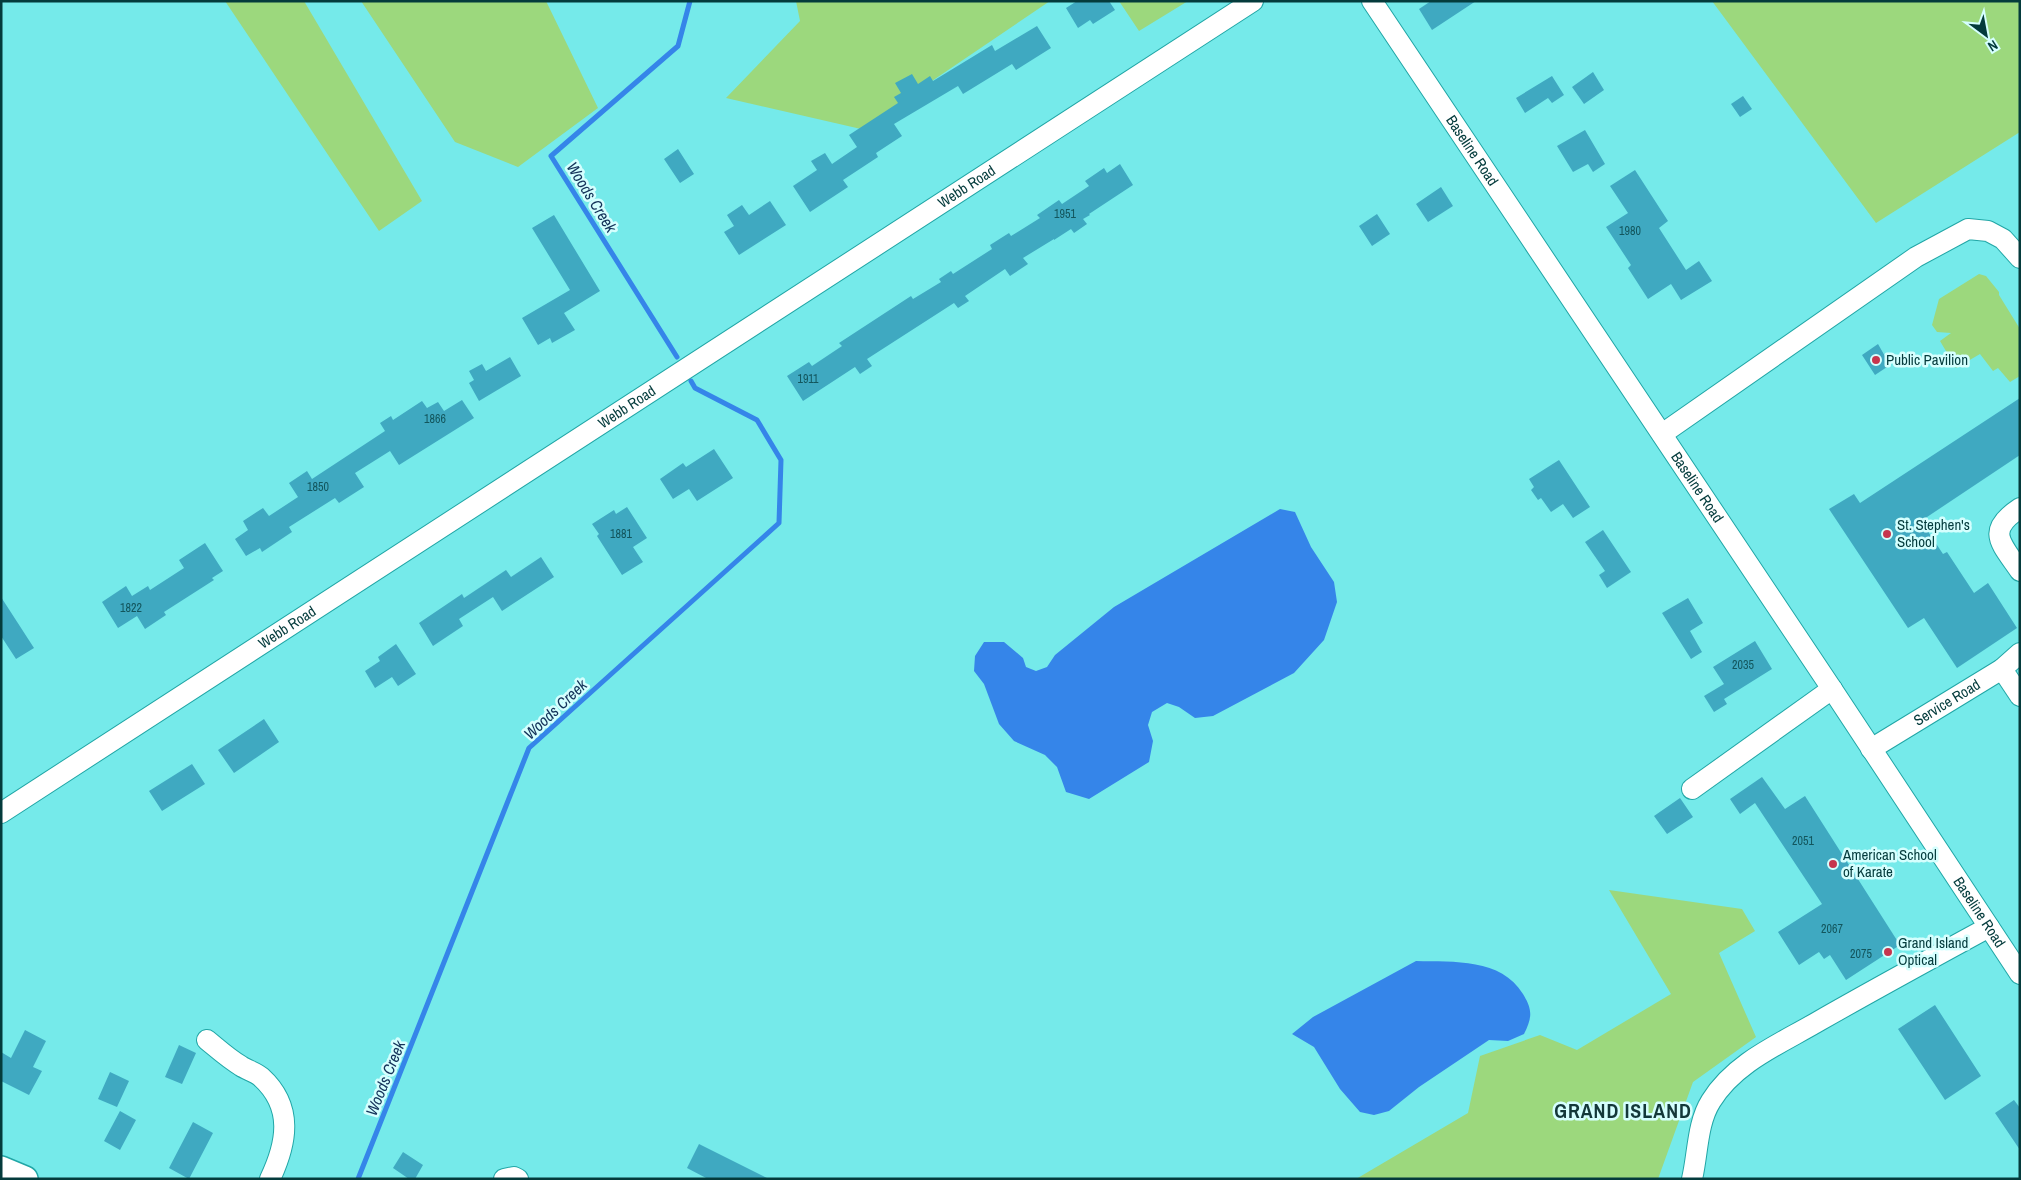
<svg xmlns="http://www.w3.org/2000/svg" width="2021" height="1180" font-family="'Archivo Narrow',sans-serif">
<style>
.green{fill:#9cd87d}
.water{fill:#3585e9}
.lines{fill:none;stroke-linecap:round;stroke-linejoin:round}
.stream{stroke:#3585e9;stroke-width:5}
.building{fill:#3fa9c1}
.minor-casing{stroke:#21a6a6;stroke-width:22}
.major-casing{stroke:#21a6a6;stroke-width:28}
.minor{stroke:#fff;stroke-width:20}
.major{stroke:#fff;stroke-width:25}
.poi-dot{fill:#c6354e;stroke:#d5fffe;stroke-width:2}
.labels{text-anchor:middle;stroke-width:5;stroke-linejoin:round;paint-order:stroke}
.number-label{font-size:12px;fill:#13565d}
.street-label{font-size:15px;fill:#043b3c;stroke:#d5fffe}
.poi-label{font-size:15px;fill:#043b3c;stroke:#d5fffe;text-anchor:start}
.water-label{font-size:16px;font-style:italic;fill:#133259;stroke:#d5fffe}
.district-label{font-size:20px;font-weight:bold;letter-spacing:1px;fill:#133839;stroke:#d5fffe}
</style>
<rect width="100%" height="100%" fill="#75eaea"/>
<!-- green -->
<path class="green" d="M225,1H304L422,201L379,231Z
M361,1H546L598,108L518,167L455,142Z
M796,1H1050L861,129L726,98L800,21Z
M1119,1H1188L1139,31Z
M1712,1H2020V132L1876,223Z
M1979,274L1986,276L1999,292V295L2020,329V376L2010,382L1998,368L1993,371L1980,354L1956,368L1940,341L1951,333L1937,332L1932,325L1939,299Z
M1609,890L1742,909L1755,931L1719,953L1756,1037L1693,1082L1658,1179H1356L1468,1113L1480,1056L1540,1035L1577,1050L1671,994Z"/>
<!-- water -->
<path class="water" d="M1280,509L1295,512L1311,547L1334,582L1337,602L1324,640L1294,673L1213,716L1195,718L1179,707L1167,703L1152,712L1148,725L1153,741L1149,762L1089,799L1066,792L1057,767L1045,755L1014,741L999,724L984,684L974,671L975,656L984,642H1004L1023,658L1026,667L1036,671L1047,667L1055,655L1114,607Z
M1416,961C1454,962 1501,958 1523,994C1533,1010 1532,1018 1524,1034L1508,1041L1489,1040L1419,1087L1389,1111L1374,1115L1360,1112L1340,1089L1314,1047L1292,1034L1313,1017Z"/>
<g class="lines">
<!-- stream -->
<path class="stream" d="M677,357L551,156L678,46L690,1
M358,1179L529,748L779,523L781,460L757,420L695,388L691,381"/>
</g>
<!-- building -->
<path class="building" d="M1077,1H1109L1115,10L1093,24L1090,20L1078,28L1066,8Z
M1431,1H1476L1432,30L1419,9Z
M1037,26L1051,48L1016,70L1012,64L963,94L958,86L894,124L902,136L876,153L878,157L843,180L848,187L810,212L793,186L817,170L811,161L825,153L832,164L857,147L849,135L898,103L894,97L901,93L895,83L912,74L918,84L930,76L933,81L992,45L995,51Z
M1593,72L1604,90L1584,104L1572,87Z
M1552,76L1564,95L1552,103L1548,98L1525,113L1516,98Z
M1743,96L1752,109L1740,117L1731,104Z
M1585,130L1605,164L1593,172L1588,164L1573,172L1557,146Z
M678,149L694,174L680,183L664,159Z
M1120,164L1133,185L1089,214L1090,215L1083,219L1087,224L1074,233L1071,229L1054,240V239L1023,258L1028,264L1010,276L1005,269L965,296L969,301L958,308L954,303L867,359L872,366L860,374L855,367L803,401L787,376L809,362L812,366L842,346L839,343L911,296L913,299L941,282L939,279L951,271L953,274L992,249L990,245L1009,233L1011,236L1040,218L1037,215L1059,200L1062,204L1089,186L1085,181L1104,168L1107,173Z
M1635,170L1668,221L1659,228L1686,270L1699,261L1712,281L1681,300L1671,284L1648,299L1628,268L1631,265L1606,227L1628,213L1610,186Z
M1441,187L1453,206L1428,222L1416,204Z
M770,201L786,225L739,255L724,232L734,226L727,215L742,205L749,215Z
M1377,214L1390,234L1372,246L1359,226Z
M554,215L600,291L564,313L575,330L552,343L550,338L538,345L522,318L570,290L532,228Z
M1878,344L1890,365L1875,375L1862,355Z
M510,357L521,376L479,401L469,383L474,380L469,371L482,364L486,371Z
M2020,398V455L1921,521L1943,554L1947,552L1974,593L1988,583L2017,628L1957,668L1924,618L1908,628L1829,509L1854,494L1860,503Z
M462,400L474,418L399,465L390,451L355,473L364,487L339,503L335,498L289,527L292,532L262,552L260,548L246,556L235,539L248,530L243,521L263,508L269,516L298,497L289,483L307,471L312,479L385,431L380,423L391,416L393,420L422,401L427,408L438,402L444,411Z
M714,449L733,478L697,501L689,489L673,499L660,479L683,463L686,467Z
M1559,460L1590,507L1573,518L1563,504L1551,512L1541,498L1538,500L1531,490L1534,487L1529,479Z
M627,507L647,538L633,547L643,562L622,575L597,536L599,534L592,524L614,510L616,514Z
M1603,530L1631,572L1607,588L1599,575L1605,571L1585,542Z
M205,543L223,571L212,578L214,580L164,612L166,615L145,629L137,616L118,628L102,602L126,586L132,596L148,586L150,590L184,568L179,560Z
M541,557L554,577L502,611L493,597L459,619L463,626L433,646L419,623L462,594L464,598L506,570L511,577Z
M1,597L34,648L16,659L1,636Z
M1688,598L1703,623L1690,631L1702,652L1691,659L1662,613Z
M1755,641L1772,669L1724,699L1727,704L1714,712L1704,696L1724,684L1713,667Z
M396,644L416,674L398,686L392,677L375,688L365,671L380,661L378,657Z
M264,719L279,742L234,773L218,750Z
M192,764L205,784L162,811L149,791Z
M1762,777L1785,809L1805,796L1900,945L1846,980L1830,955L1824,959L1819,952L1799,965L1778,932L1822,904L1755,803L1740,814L1730,799Z
M1680,798L1693,817L1667,834L1654,816Z
M1935,1005L1981,1076L1945,1100L1898,1029Z
M25,1030L46,1041L33,1067L42,1071L29,1095L1,1081V1052L11,1058Z
M179,1045L196,1053L182,1084L165,1077Z
M110,1072L129,1081L117,1107L98,1099Z
M2014,1100L2020,1108V1150L1995,1113Z
M120,1111L136,1120L120,1150L104,1141Z
M193,1122L213,1133L189,1179L169,1168Z
M699,1144L769,1179H708L687,1168Z
M403,1152L423,1165L415,1179H409L393,1168Z"/>
<g class="lines">
<!-- minor casing -->
<g class="minor-casing">
<g id="minor">
<path id="s1" d="M1372,1L1832,689L2020,974"/>
<path d="M1662,434L1916,257L1968,229L1988,231L2003,239L2020,258"/>
<path d="M2020,508C1985,531 2001,543 2020,571"/>
<path d="M2002,669L2020,696"/>
<path id="s2" d="M1871,749L2002,669L2020,653"/>
<path d="M1692,789L1832,689"/>
<path id="s3" d="M1,813L1253,1"/>
<path d="M207,1040C218,1049 229,1059 241,1066C247,1070 255,1072 261,1077C294,1107 287,1143 270,1179"/>
<path d="M504,1179L514,1177L518,1179"/>
<path d="M1692,1179C1698,1154 1697,1123 1711,1101C1735,1062 1780,1044 1819,1021C1875,989 1932,958 1989,927"/>
</g>
</g>
<!-- major casing -->
<g class="major-casing">
<path id="major" d="M1,1169L25,1179"/>
</g>
<!-- minor -->
<use href="#minor" class="minor"/>
<!-- major -->
<use href="#major" class="major"/>
</g>
<!-- markers -->
<g class="poi-dot">
<circle cx="1876" cy="360" r="5"/>
<circle cx="1887" cy="534" r="5"/>
<circle cx="1833" cy="864" r="5"/>
<circle cx="1888" cy="952" r="5"/>
</g>
<g class="labels">
<!-- number labels -->
<g class="number-label">
<text x="1065" y="218">1951</text>
<text x="1630" y="235">1980</text>
<text x="808" y="383">1911</text>
<text x="435" y="423">1866</text>
<text x="318" y="491">1850</text>
<text x="621" y="538">1881</text>
<text x="131" y="612">1822</text>
<text x="1743" y="669">2035</text>
<text x="1803" y="845">2051</text>
<text x="1832" y="933">2067</text>
<text x="1861" y="958">2075</text>
</g>
<!-- street labels -->
<g class="street-label">
<text dy="5" stroke="none"><textPath href="#s1" startOffset="180">Baseline Road</textPath></text>
<text dy="5" stroke="none"><textPath href="#s3" startOffset="1151">Webb Road</textPath></text>
<text dy="5" stroke="none"><textPath href="#s3" startOffset="746">Webb Road</textPath></text>
<text dy="5" stroke="none"><textPath href="#s1" startOffset="585">Baseline Road</textPath></text>
<text dy="5" stroke="none"><textPath href="#s3" startOffset="341">Webb Road</textPath></text>
<text dy="5" stroke="none"><textPath href="#s2" startOffset="89">Service Road</textPath></text>
<text dy="5" stroke="none"><textPath href="#s1" startOffset="1095">Baseline Road</textPath></text>
</g>
<!-- poi labels -->
<g class="poi-label">
<text x="1886" y="365">Public Pavilion</text>
<text x="1897" y="530">St. Stephen's<tspan x="1897" dy="17">School</tspan></text>
<text x="1843" y="860">American School<tspan x="1843" dy="17">of Karate</tspan></text>
<text x="1898" y="948">Grand Island<tspan x="1898" dy="17">Optical</tspan></text>
</g>
<!-- water labels -->
<g class="water-label">
<text transform="translate(592 197) rotate(58)" y="6">Woods Creek</text>
<text transform="translate(555 709) rotate(-43)" y="6">Woods Creek</text>
<text transform="translate(385 1078) rotate(-68)" y="6">Woods Creek</text>
</g>
<!-- district labels -->
<g class="district-label">
<text x="1623" y="1118">GRAND ISLAND</text>
</g>
</g>
<!-- border -->
<rect width="2021" height="1180" fill="none" stroke="#043b3c" stroke-width="5"/>
<!-- north arrow -->
<g transform="translate(1986 35) rotate(148)" stroke="#d5fffe" stroke-width="4" paint-order="stroke">
<path d="M0-4L9 19L0 12L-9 19Z" fill="#043b3c"/>
<text y="-8" font-size="14" font-weight="bold" text-anchor="middle" fill="#043b3c">N</text>
</g>
</svg>
